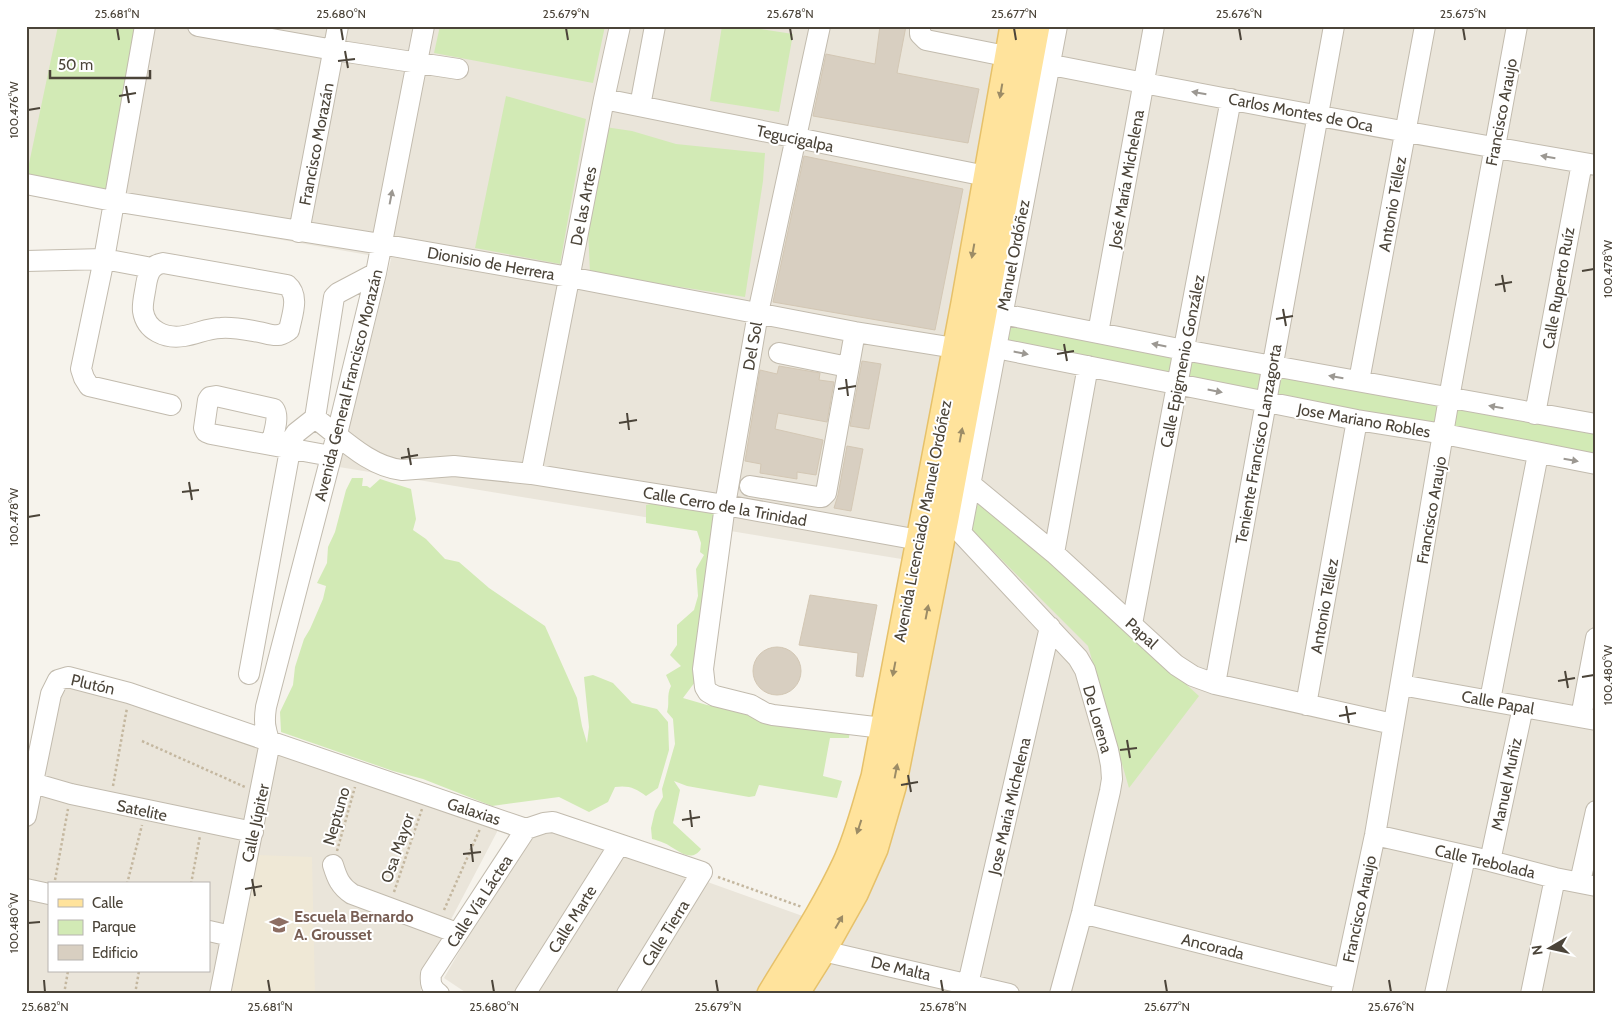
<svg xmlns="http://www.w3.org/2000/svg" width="1622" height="1020" font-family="Cabin,sans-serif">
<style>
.residential{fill:#eae5da;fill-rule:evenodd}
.education{fill:#efe8d6}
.green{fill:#d2eab5}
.building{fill:#d8cfc1;stroke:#d3c7b4}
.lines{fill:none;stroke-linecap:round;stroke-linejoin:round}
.minor-casing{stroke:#c2bbae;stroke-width:22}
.major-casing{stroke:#e6c16a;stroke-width:28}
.path{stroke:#c4b79f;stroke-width:2.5;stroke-dasharray:2.5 2.5;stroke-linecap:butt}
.minor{stroke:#fff;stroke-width:20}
.major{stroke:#ffe39c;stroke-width:25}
.oneway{fill:#9c8c66}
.oneway2{fill:#9c9892}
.ticks{fill:none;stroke:#4b4439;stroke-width:2}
.labels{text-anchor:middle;stroke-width:4;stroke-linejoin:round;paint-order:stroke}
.street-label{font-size:16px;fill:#4b4439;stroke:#fff}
.education-label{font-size:16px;font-weight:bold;fill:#785e54;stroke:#fff;text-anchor:start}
.neatline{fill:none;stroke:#4b4439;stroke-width:2}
.ticks-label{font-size:12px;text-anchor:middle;fill:#4b4439}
</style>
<rect width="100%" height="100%" fill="#f6f3ec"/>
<!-- residential -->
<path class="residential" d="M26,26H1596V994H468L444,978L537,817L649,861L825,924L926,563L339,467L391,259L26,195Z
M60,683L138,700L498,830L426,967L420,993L421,994H26V832ZM49,884H209V971H49Z"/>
<!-- education -->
<path class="education" d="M257,855L312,857L315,994H231Z"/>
<!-- green -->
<path class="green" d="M58,26H139L107,195L26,178Z
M440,26H605L593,83L434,53Z
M722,26H742L793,34L779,112L710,101Z
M506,96L586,119L560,264L475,248Z
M605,127L632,131L676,144L765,153L763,181L745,297L590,273L588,229Z
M1012,320L1596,429V457L1006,345Z
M352,478H363L362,486H367L370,488L380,479L411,489L416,519L413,530L426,539L445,559L459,562L489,588L545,626L577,698L582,726L587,743L589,727L584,677L593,675L613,683L632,703L657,709L668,722L669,750L658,788L646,796C636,788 628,785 615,787L608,802L589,812L559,797L492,806L423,779L393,771L281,732L280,712L293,685L295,667L304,639L310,629L323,599L326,586L317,583L327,563L328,547L335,532L346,490Z
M980,497L1199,696L1129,788L1088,646L970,528Z
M651,504H675L722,512L695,682L683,698L707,705L850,728L849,738H830L823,776L842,781L837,798L759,785L755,796L749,797L687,786L674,781L680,790L673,823L701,849C690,865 675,847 664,843C660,841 656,840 652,839L651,828L655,811L663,797L662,789L675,744L673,719L667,712C670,702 666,696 671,686L666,675L681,666L670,655L677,645V625L694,610L698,596L696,569L704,555L700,552L701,543L697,531L646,523V505Z"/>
<!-- building -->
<path class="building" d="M880,26H906L897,73L979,89L968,143L813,116L826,54L875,64Z
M804,156L963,189L935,330L773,302Z
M862,361L881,364L869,429L850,426Z
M779,366L820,373L819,380L834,382L827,422L778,413L775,429L823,440L816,475L797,472V479L760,473L761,464L745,461L760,370L777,374Z
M847,446L863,449L851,511L834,508L838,495Z
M810,595L877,605L863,677L856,676L858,653L799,645Z
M753 671a24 24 0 1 1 48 0a24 24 0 1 1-48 0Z"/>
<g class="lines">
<!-- minor casing -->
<g class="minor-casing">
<path id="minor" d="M145,26L104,259L81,369L84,378L89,386L171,405
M198,26L334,50L458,69
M820,26L758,313L725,505L703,669L705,687L708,692L715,696L751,705L765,713L773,715L883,728
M920,26V34L926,40C1148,85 1372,127 1596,165
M604,99L986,176
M640,106L655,26
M26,184L113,201L381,244L569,277L855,332L955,348
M299,232L338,26
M26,261L104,259L152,268
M163,263L287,285C300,296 292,315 289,330C286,332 282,335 278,335C273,336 265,333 259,332C247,330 234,327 221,328C208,328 197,334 184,336C166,339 146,331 143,311C142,303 145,293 146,285C148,273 151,265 163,263Z
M376,273L338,293L334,297L315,418C341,437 369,467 402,470L454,466L531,474L725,505L919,540
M972,305L1002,314L1184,350L1596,424
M1098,333L1154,26
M966,336L996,348L1357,420L1444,434L1596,464
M779,353L848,367
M1359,381L1425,26
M1535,414L1582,163
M271,445C273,435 280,417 274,409L216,396L210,397L208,400L204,428L206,432L211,434L331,456
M945,463L1054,553L1176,665L1193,676L1215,684L1393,724
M531,474L604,99L620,26
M750,486L818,497H822L826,493L855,332
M937,511L961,533L1078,658L1085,670L1108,750L1111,765L1112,779L1110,791L1082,913L1060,994
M961,533L1057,26
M1054,553L1088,366
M1132,624L1231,99
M249,674L292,439L296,433L315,418
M1215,684L1334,26
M1401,685L1596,720
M1490,700L1538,454
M1306,705L1357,420
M1581,717L1596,638
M33,783L71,794L253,832
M26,816L51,694L58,680L68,677L129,693L526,829L544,823L553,822L702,872L627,994
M1375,835L1490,861L1555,878L1596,886
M1490,861L1523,707
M333,865C337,878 340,886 352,894L457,933
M1580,882L1596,811
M26,889L49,894
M1082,913L1344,979
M209,931L231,936
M823,951L1009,994
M968,984L1050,627
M220,994L269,747C270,739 267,736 266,729C264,722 265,714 266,707L337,434L376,273L424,26
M439,994C431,988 430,983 431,974L526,829
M525,994L619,845
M1341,994L1375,835L1449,398L1517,26
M1435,994L1465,857
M1531,994L1555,878"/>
</g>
<!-- major casing -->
<g class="major-casing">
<path id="major" d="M770,994C796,951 824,909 845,864C858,836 865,806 874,777L964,303L1013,26
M796,994L823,951L855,894L875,849L893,787L946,518L1037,26"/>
</g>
<!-- path -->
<path class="path" d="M142,741L245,787
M113,786L127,708
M337,851L355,787
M718,877L802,907
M55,880L68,809
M127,884L142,825
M191,884L200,836
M394,892L422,809
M444,910L480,829
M64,994L68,971
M135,994L139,971"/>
<!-- minor -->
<use href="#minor" class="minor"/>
<!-- major -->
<use href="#major" class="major"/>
</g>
<!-- one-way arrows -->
<defs><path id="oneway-solid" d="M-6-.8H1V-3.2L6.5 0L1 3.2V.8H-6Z" transform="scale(1.25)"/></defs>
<g class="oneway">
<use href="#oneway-solid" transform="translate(1001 91) rotate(100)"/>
<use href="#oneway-solid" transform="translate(973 251) rotate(100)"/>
<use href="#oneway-solid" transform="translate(961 435) rotate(-79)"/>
<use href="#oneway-solid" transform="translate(927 612) rotate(-79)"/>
<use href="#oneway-solid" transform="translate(894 669) rotate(101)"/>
<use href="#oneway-solid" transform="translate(896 771) rotate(-79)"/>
<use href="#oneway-solid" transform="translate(859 827) rotate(108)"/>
<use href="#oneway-solid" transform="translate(839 922) rotate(-60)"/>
</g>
<g class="oneway2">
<use href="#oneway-solid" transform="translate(1199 93) rotate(-170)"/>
<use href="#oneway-solid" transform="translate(1548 157) rotate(-170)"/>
<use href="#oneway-solid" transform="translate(391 197) rotate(-79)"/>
<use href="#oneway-solid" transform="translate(1159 345) rotate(-169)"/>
<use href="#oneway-solid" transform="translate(1021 353) rotate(11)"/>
<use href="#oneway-solid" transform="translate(1336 377) rotate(-170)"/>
<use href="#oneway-solid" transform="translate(1215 391) rotate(11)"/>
<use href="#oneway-solid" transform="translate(1496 407) rotate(-170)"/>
<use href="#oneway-solid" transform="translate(1571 460) rotate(10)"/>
</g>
<!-- ticks -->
<path class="ticks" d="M117,28L119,40M341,28L343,40M566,28L568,40M790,28L792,40M1014,28L1016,40M1239,28L1241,40M1463,28L1465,40M345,51L348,68M338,61L355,59M126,86L129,103M119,96L136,93M28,110L40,108M1582,271L1594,269M1502,275L1505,292M1495,285L1512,282M1283,309L1286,326M1276,319L1293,316M1064,344L1067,361M1057,354L1074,351M846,379L848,396M838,389L856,386M627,413L629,430M619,423L637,420M408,448L411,465M401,458L418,455M189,482L192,500M182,492L199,490M28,517L40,515M1565,671L1568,688M1582,677L1594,675M1558,681L1575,678M1346,706L1349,723M1339,716L1356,713M1127,740L1130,758M1120,750L1137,748M908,775L911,792M901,785L918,782M690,810L692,827M682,820L700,817M471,844L473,862M463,854L481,852M252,879L255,896M245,889L262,886M28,923L40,922M44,980L45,992M268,980L270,992M492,980L494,992M716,980L718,992M941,980L943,992M1165,980L1167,992M1389,980L1391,992"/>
<!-- icons -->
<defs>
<g id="school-bare" transform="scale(1.5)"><path d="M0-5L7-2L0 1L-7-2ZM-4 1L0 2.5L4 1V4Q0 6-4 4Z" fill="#8d6e63" stroke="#fff" stroke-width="2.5" paint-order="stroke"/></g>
</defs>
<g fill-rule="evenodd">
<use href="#school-bare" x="279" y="925"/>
</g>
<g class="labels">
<!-- street labels -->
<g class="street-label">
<text transform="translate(1301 112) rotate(11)" y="6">Carlos Montes de Oca</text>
<text transform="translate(1501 112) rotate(-79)" y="6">Francisco Araujo</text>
<text transform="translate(795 138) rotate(12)" y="6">Tegucigalpa</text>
<text transform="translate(316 144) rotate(-79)" y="6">Francisco Morazán</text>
<text transform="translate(1126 179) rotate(-80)" y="6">José María Michelena</text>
<text transform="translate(1392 204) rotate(-80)" y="6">Antonio Téllez</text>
<text transform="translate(583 206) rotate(-79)" y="6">De las Artes</text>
<text transform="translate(1013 255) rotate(-79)" y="6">Manuel Ordóñez</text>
<text transform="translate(491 263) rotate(10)" y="6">Dionisio de Herrera</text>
<text transform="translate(1558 288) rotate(-80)" y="6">Calle Ruperto Ruíz</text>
<text transform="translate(752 346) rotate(-80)" y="6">Del Sol</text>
<text transform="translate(1182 361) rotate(-79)" y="6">Calle Epigmenio González</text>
<text transform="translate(348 385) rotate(-76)" y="6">Avenida General Francisco Morazán</text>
<text transform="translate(1364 420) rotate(10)" y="6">Jose Mariano Robles</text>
<text transform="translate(1258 444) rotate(-80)" y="6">Teniente Francisco Lanzagorta</text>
<text transform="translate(725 506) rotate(10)" y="6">Calle Cerro de la Trinidad</text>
<text transform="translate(1431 510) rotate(-80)" y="6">Francisco Araujo</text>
<text transform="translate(922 521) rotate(-79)" y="6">Avenida Licenciado Manuel Ordóñez</text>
<text transform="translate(1324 606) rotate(-80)" y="6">Antonio Téllez</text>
<text transform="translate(1142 633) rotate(42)" y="6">Papal</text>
<text transform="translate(93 684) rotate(13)" y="6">Plutón</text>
<text transform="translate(1498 702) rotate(10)" y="6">Calle Papal</text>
<text transform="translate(1098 719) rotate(74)" y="6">De Lorena</text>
<text transform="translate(1506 784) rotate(-78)" y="6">Manuel Muñiz</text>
<text transform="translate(1009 806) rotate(-77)" y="6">Jose Maria Michelena</text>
<text transform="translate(142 810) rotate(12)" y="6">Satelite</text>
<text transform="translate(474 811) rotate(18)" y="6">Galaxias</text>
<text transform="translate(336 816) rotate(-74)" y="6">Neptuno</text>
<text transform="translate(255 823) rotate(-78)" y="6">Calle Júpiter</text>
<text transform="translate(397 848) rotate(-71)" y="6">Osa Mayor</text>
<text transform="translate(1485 861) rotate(13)" y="6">Calle Trebolada</text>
<text transform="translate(479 901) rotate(-57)" y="6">Calle Vía Láctea</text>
<text transform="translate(1359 909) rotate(-78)" y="6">Francisco Araujo</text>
<text transform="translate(572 919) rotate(-58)" y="6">Calle Marte</text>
<text transform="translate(665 933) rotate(-58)" y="6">Calle Tierra</text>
<text transform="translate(1213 946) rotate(14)" y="6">Ancorada</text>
<text transform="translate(901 968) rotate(13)" y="6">De Malta</text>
</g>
<!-- education labels -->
<g class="education-label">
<text x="294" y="922">Escuela Bernardo<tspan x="294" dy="18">A. Grousset</tspan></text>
</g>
</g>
<!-- border -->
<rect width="1622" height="1020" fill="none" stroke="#ffffff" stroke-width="55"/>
<!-- legend -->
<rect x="48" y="882" width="162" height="90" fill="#ffffff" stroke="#b7b4b0"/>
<rect x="58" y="899" width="25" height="8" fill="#ffe39c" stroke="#b7b4b0"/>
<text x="92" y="908" font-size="15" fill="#4b4439">Calle</text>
<rect x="58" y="920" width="25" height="15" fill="#d2eab5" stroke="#b7b4b0"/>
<text x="92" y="932" font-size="15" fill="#4b4439">Parque</text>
<rect x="58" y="945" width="25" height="15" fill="#d8cfc1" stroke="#b7b4b0"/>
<text x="92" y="958" font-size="15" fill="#4b4439">Edificio</text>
<!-- north arrow -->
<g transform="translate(1550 948) rotate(261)" stroke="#ffffff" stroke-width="4" paint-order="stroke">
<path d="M0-4L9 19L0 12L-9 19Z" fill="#4b4439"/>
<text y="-8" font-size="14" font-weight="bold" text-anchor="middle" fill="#4b4439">N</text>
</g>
<!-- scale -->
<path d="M50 70v8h100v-8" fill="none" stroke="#4b4439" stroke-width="2.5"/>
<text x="58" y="70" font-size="15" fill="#4b4439" stroke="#ffffff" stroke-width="4" paint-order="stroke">50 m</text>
<rect x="28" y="28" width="1566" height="964" class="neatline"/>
<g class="ticks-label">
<text x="117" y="18">25.681°N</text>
<text x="341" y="18">25.680°N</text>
<text x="566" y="18">25.679°N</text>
<text x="790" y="18">25.678°N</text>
<text x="1014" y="18">25.677°N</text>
<text x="1239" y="18">25.676°N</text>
<text x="1463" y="18">25.675°N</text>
<text transform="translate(14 110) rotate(-90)" y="4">100.476°W</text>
<text transform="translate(1608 269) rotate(-90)" y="4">100.478°W</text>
<text transform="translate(14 517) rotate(-90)" y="4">100.478°W</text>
<text transform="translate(1608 675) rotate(-90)" y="4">100.480°W</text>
<text transform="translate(14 923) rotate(-90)" y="4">100.480°W</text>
<text x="45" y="1011">25.682°N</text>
<text x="270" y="1011">25.681°N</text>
<text x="494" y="1011">25.680°N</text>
<text x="718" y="1011">25.679°N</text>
<text x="943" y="1011">25.678°N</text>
<text x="1167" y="1011">25.677°N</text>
<text x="1391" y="1011">25.676°N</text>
</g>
</svg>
